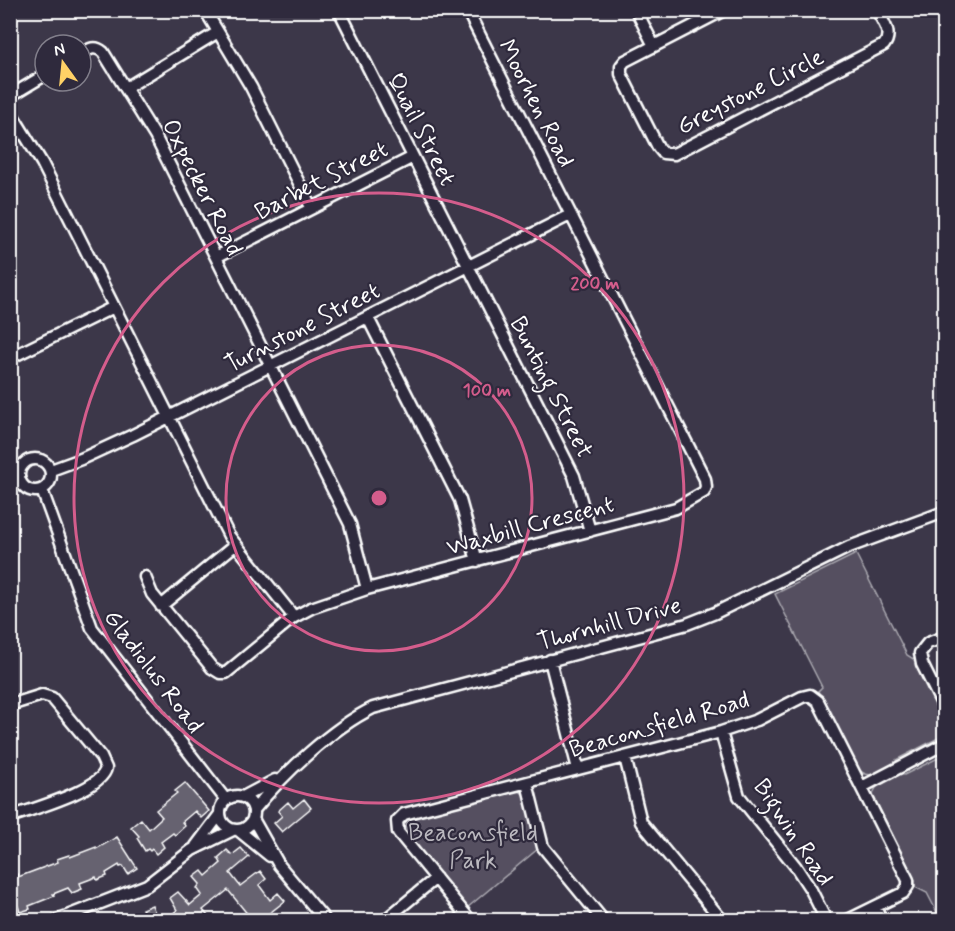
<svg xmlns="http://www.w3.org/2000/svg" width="955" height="931" font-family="Mynerve,sans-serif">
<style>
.green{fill:#555060;stroke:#aaa8b0;stroke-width:1.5}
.building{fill:#666270;stroke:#fff;stroke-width:1.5}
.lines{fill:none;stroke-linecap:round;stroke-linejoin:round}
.minor-casing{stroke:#fff;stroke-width:15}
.minor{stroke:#2f2a3d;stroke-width:10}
.ring{fill:none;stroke:#d45d8c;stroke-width:3}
.labels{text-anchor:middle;stroke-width:4.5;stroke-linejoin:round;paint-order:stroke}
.street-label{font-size:24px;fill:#fff;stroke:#2f2a3d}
.park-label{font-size:24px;fill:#bbb9bf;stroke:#2f2a3d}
.centre{fill:#d45d8c;stroke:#2f2a3d;stroke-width:3}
.ring-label{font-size:18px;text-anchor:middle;font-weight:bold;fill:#d45d8c;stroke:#2f2a3d;stroke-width:4.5;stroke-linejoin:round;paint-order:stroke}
</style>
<rect width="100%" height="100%" fill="#3c3749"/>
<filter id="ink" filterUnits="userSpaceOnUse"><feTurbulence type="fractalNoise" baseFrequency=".0167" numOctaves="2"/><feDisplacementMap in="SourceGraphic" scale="12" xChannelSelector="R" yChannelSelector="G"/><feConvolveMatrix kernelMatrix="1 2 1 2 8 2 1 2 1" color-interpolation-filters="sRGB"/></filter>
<g filter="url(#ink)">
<!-- green -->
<path class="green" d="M856,554L907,655L915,660L944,717V735L896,760L897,764C883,770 868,783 857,767L818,691L822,687L775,594Z
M944,755V920H941L927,893L915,887V881L873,795C876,781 890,778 902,772L904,775Z
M514,790L521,792L525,796L539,848L467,908L407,835L406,824L413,817Z"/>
<!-- building -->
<path class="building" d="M185,783L209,811L201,818L195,811L182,822L185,826L175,835L173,833L161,842L164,847L156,854L152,849L150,851L148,849L145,851L137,838L139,836L131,827L141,819L149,829L162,817L156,810L177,793L175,791Z
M304,799L311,808L282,832L274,823L282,816L278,811L288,802L293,808Z
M117,837L137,868L128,874L123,866L120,867L119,865L106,873L107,876L97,880L96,877L80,883L82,889L72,893L68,888L53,894L54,896L29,906L30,909L20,912L18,906H10V877L17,874L18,877L58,862L57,859L69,855L70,857L96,847V849Z
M241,848L249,857L230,873L240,886L260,871L266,879L259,885L270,900L278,893L285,901L266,916L269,921H253L228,890L203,910L212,921H164L177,910L170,898L178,892L190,905L202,895L197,888L200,884L194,877L202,871L206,876L221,863L218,858L227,850L232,855Z
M152,905L158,921H149L142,909Z"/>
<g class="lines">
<!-- minor casing -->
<g class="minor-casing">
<path id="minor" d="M205,10L251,87L311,207
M339,10L574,476L590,531
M636,10L654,46
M724,10L625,61L621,66V74L658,147L663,153L674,154L884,45C893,33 883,22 877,10
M81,54C89,49 95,45 103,52L155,136L350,524L367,589
M126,88L218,32
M10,96L45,75
M10,111L42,163L229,536L294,617
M216,257L413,157
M368,318L460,500L477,561
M10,358L114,307
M19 475a16 16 0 1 1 32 0a16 16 0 1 1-32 0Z
M51,470L81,459L133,435L570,215
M42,490L92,628L226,800
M145,577L152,594L212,668L220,673H226L294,617L311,608L367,589L676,508L704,492L706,487L705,479L467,10
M161,606L235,545
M944,637L928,643L920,653L922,664L944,708
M550,660L578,769
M10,705L42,695L52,698L101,757L106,768C102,790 32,809 10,817
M721,732L739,796L796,867L811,890L826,920
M625,757L641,822L722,920
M527,783L543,847L603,920
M862,787L944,744
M220 813a17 17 0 1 1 34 0a17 17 0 1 1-34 0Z
M243,797L275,780
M254,810C282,775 332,728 373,708L687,624L715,613L849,547L944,512
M253,819L279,865L325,920
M238,830L270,856
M196,846L220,814
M875,907L881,920
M57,920L147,885L192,850L233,830
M385,920L436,878
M470,920L398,832L397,821L404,814L721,732L757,720L802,697L810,695L818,701L908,880V886L903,893L848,920"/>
</g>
<!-- minor -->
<use href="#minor" class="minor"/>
</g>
</g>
<!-- distance rings -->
<g class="ring">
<circle cx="379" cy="498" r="153"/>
<circle cx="379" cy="498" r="305"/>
</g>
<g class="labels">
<!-- street labels -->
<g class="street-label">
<text transform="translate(750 91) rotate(-27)" y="8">Greystone Circle</text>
<text transform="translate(537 103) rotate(63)" y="8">Moorhen Road</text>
<text transform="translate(422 129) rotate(63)" y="8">Quail Street</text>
<text transform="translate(321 180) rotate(-27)" y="8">Barbet Street</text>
<text transform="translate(203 187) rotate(63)" y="8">Oxpecker Road</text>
<text transform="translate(302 327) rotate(-27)" y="8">Turnstone Street</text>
<text transform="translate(552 387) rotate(63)" y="8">Bunting Street</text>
<text transform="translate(530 525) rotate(-15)" y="8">Waxbill Crescent</text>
<text transform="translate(609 623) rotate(-15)" y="8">Thornhill Drive</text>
<text transform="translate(154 671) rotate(53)" y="8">Gladiolus Road</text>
<text transform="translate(659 724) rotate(-16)" y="8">Beaconsfield Road</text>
<text transform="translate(794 832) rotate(56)" y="8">Bigwin Road</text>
</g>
<!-- park labels -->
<g class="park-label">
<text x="473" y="840">Beaconsfield<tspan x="473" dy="28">Park</tspan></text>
</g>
</g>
<circle cx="379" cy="498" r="9" class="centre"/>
<g class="ring-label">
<text x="595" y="289">200 m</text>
<text x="487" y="396">100 m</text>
</g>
<!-- margin -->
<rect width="955" height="931" fill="none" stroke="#2f2a3d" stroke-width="36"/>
<rect x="18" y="18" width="919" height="895" fill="none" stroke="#fff" stroke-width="2" filter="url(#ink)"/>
<!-- north arrow -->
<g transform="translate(63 63) rotate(345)"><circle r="28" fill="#2f2a3d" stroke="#827f8b" stroke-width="1.5"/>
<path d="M0-4.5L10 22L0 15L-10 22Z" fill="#ffd166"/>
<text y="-9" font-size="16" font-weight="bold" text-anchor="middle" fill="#ffffff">N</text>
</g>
</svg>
